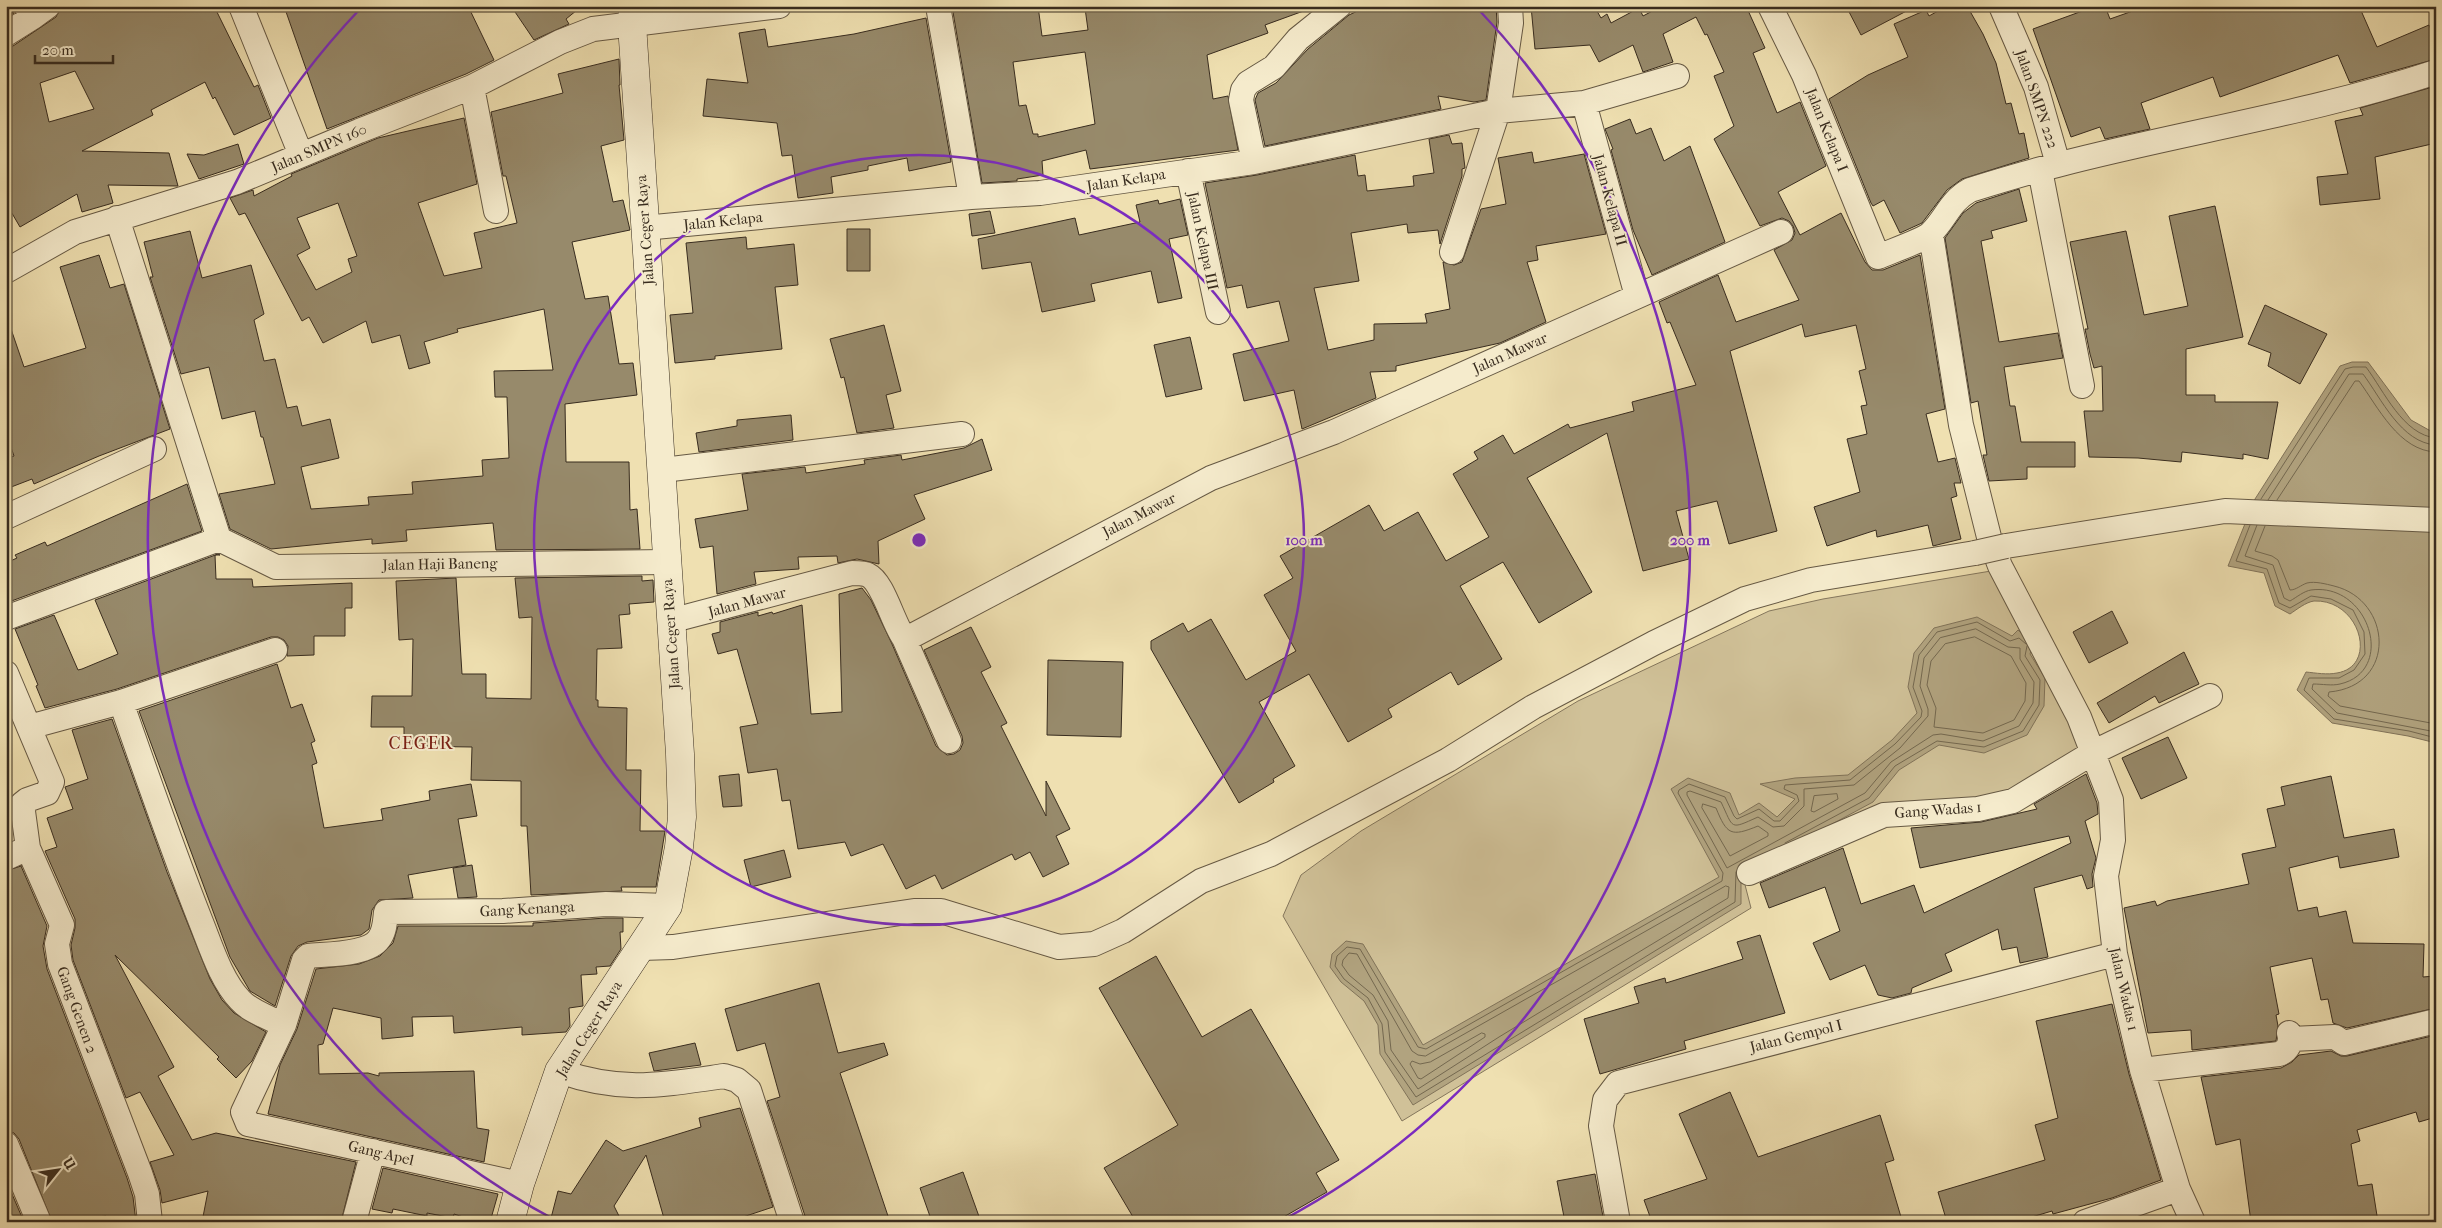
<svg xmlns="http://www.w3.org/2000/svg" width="2442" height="1228" font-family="'IM FELL French Canon',serif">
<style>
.green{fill:#d0c198;stroke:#84765c}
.water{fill:#b1a37f;stroke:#817359}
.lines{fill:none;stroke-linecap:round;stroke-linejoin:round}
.shore{stroke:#74684f;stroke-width:1}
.building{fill:#978a6b;stroke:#382c1f;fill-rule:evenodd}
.street-casing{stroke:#665944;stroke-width:26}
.secondary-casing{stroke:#382c1f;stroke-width:29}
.street{stroke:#f5ebcc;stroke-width:24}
.secondary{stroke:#f5ebcc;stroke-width:28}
.street-bridge-casing{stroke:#665944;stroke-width:26;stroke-linecap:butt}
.street-bridge{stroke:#f5ebcc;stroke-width:24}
.ring{fill:none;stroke:#7b2cbf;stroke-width:2.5}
.labels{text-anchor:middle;stroke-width:4;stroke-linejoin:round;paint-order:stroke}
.street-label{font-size:15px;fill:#382c1f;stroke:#f5ebcc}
.quarter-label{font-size:18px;letter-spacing:1px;fill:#7a1f14;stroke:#f5ebcc}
.centre{fill:#7b2cbf;stroke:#f5ebcc;stroke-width:2.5}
.ring-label{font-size:15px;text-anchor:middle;font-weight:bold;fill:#7b2cbf;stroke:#f5ebcc;stroke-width:4;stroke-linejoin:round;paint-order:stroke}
</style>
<rect width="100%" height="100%" fill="#efe0b1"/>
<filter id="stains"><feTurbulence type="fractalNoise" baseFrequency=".004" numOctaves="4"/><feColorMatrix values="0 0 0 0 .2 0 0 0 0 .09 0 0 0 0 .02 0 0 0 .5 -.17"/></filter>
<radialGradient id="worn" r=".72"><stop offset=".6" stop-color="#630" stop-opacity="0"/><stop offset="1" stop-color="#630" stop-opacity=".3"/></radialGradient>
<!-- green -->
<path class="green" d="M1997,570L2101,754L2025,789L1884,815L1744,881L1751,908L1402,1121L1283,916L1301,875L1361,831L1578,701L1769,611L1823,599Z"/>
<!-- water -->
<path class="water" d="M2352,362H2368L2411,420L2436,434V743L2408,736L2332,723L2297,690L2306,672C2316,673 2327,675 2337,673C2379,666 2360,599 2314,601C2306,602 2296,610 2290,614L2275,606L2264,573L2228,566L2255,499L2340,366Z
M1977,617L2012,636L2018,630L2033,644L2030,654L2045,678L2044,706L2027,735L1984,753L1939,745L1899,770L1873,802L1741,873V904L1413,1105L1380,1054L1378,1025L1364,1001L1341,982L1330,967L1332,954L1346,941L1363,944L1423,1045L1719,877L1671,789L1688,778L1730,793L1739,815L1759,803L1777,817L1795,799L1760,784L1795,778L1848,775L1892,740L1917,713L1908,687L1914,653L1934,628Z"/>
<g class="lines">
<!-- shore -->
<path class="shore" d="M2261,499L2345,369L2353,367H2366C2384,391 2403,435 2436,438
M2268,500L2349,374H2363C2381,398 2401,443 2436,445
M2277,500L2355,381H2359C2378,407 2399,451 2436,452
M2250,525L2236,561L2267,569L2279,603L2290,608L2311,596L2331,599L2353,610L2364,632L2365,654L2354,670L2339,678H2309L2304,690L2334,719L2409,731L2436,738
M2257,525L2245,556L2273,565L2284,598L2290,601C2297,597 2304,591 2311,590C2369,582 2397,671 2340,684C2332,686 2322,684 2313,684L2312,689L2337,713L2436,732
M2265,526L2255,551L2272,556L2278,560L2290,590C2296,590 2301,585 2307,583C2315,581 2326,584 2334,586C2392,600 2398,686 2329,692L2328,696L2340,706L2436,724
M1976,629L2008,647L2020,648V659L2034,682L2033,703L2019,726L1983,741L1941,734L1933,735L1891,762L1865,793L1727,868L1687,795V792L1690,791L1721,802C1734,829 1729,830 1758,817L1773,827L1784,826L1804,806V789L1854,785L1900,748L1928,716V709L1920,686L1924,658L1940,638Z
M1975,637L2011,656L2026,683L2025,701L2014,720L1983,733L1934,727L1936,708L1927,685L1931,661L1945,644Z
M1837,794L1838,799L1814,812L1811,811L1814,796Z
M1703,804L1716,808C1727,835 1731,837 1758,826L1768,833V836L1730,856L1702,808Z
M1785,843L1869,798L1895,766L1937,741L1984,747L2023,731L2039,705L2040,680L2025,656L2027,646
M1736,872L1735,902L1416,1097L1385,1052L1382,1024L1368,998L1344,979L1335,966L1337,956L1347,947L1360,949L1418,1047L1426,1049L1722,881L1723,873L1678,793L1679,790L1689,784L1725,797L1734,816L1737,819L1759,809L1774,821H1780L1799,801L1797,795L1784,789L1785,785L1850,780L1895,744L1921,717L1922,711L1913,687L1919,655L1937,632L1977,622L2010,641L2019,638L2026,644
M1726,886L1729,887L1728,898L1499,1037L1418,1089L1391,1050L1388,1021L1373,995L1349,975L1342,965L1343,960L1349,953L1357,954L1412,1051L1418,1055L1425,1056Z
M1482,1033L1485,1034V1037L1421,1079L1418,1078L1410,1064L1412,1061L1420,1064L1430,1062Z"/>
</g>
<!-- building -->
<path class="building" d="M6,6H12L14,13L6,18Z
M61,6H214L254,87L258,85L271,118L234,135L215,97L213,99L205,82L151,110L153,115L82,151L169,153L178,186L108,185L113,203L82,212L77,194L20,227L6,203V48L13,46L56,17ZM75,71L94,109L49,122L40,83Z
M284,6H468L494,60L466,74L327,129Z
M511,6H582L566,19L569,24L534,40Z
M957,6H1038L1042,36L1088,30L1085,8L1098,6H1308L1309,9L1265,25L1268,33L1207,55L1213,99L1228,96L1238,150L1090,169L1086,150L1042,161L1043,175L1017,179V181L982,183L953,12L958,11ZM1085,52L1095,124L1038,137V134H1033L1026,105L1019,106L1013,62Z
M1368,6H1496L1497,22L1486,100L1474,102L1438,96L1441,109L1265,146L1255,100L1258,93L1276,83L1308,49L1349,15Z
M1531,6H1594L1601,18L1607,14L1611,23L1639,8L1643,16L1662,6H1746L1765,48L1753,53L1777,113L1800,102L1826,166L1778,192L1800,235L1841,213L1865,262L1872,270H1883L1920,255L1945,409L1926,414L1938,462L1955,458L1961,483H1954L1957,496L1951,498L1961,539L1933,546L1928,525L1877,537L1876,530L1827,546L1814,507L1860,492L1847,439L1867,434L1861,406L1867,405L1859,371L1866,369L1856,325L1805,337L1802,324L1730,351L1777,531L1729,544L1717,501L1676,511L1689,559L1643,571L1607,433L1527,478L1592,592L1539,623L1503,562L1460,586L1502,659L1458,685L1451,672L1388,709L1392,717L1348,742L1309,674L1259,702L1295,766L1273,779L1274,782L1239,803L1151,649V641L1183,623L1188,632L1211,619L1246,680L1296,651L1264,595L1293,578L1280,556L1369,505L1384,531L1418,512L1446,561L1489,537L1453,474L1478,459L1474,452L1503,435L1514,454L1568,424L1570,428L1634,411L1632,402L1696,385L1670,322L1667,323L1659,302L1718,275L1736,322L1799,300L1774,250L1792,240L1795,233L1793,226L1789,221L1782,218L1760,226L1714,139L1734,126L1714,76L1724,72L1707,34L1705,35L1696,17L1663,34L1673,62L1643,72L1633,45L1599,62L1590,45L1535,49Z
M1846,6H1916L1861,35Z
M1947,6H1967L1983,34L1996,63L2006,104L2011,103L2019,134L2024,133L2029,158L1962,179L1947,190L1922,223L1900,233L1884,200L1873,206L1871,203L1829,99L1868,75L1908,57L1894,24L1926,10L1929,16Z
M2096,6H2105L2110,19L2147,6H2359L2377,47L2429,25L2436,42V59L2350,83L2338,55L2220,97L2213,77L2141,103L2150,129L2105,139L2100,127L2071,137L2033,29Z
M926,18L951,162L909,171L907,158L868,166V170L831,177L833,193L798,198L792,155L782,156L777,123L703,116L707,79L748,83L739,33L765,29L768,47L854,34Z
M619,59L620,85H619L624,140L601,146L613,202L623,200L630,230L572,242L585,299L608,296L619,364L633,363L637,395L565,404L566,462H629L630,510L637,509L640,549L496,550L493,523L406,530L407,541L372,544V539L271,549L230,529L219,494L275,484L263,437H261L255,411L222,419L209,367L181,374L150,277H153L144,242L190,231L202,278L251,265L264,314L254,320L264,361L275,359L287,408L297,406L302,426L330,419L339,458L301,467L311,509L369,505L368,497L413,494L412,482L483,476L482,460L509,458L507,397H495L494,371L553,370L544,309L457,329L458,332L424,342L430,363L409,369L400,335L372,343L366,321L323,343L309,317L302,321L245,213L239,215L230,198L253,190L254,196L292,176L291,174L378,138L464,118L477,184L418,203L444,276L482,268L474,233L517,223L506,176H503L491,112L563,93L558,74ZM338,203L357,256L348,259L352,272L316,290L297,255L310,248L297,218Z
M2436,86V143L2375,157L2380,199L2320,205L2317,177L2348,174L2335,121L2363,115L2360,108Z
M1630,119L1636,134L1651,128L1664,161L1690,146L1725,242L1652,275L1633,230L1611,150L1613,149L1605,129Z
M1449,135L1452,144L1462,143L1465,168L1462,169V176L1440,244L1438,230L1408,233L1407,224L1351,233L1359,281L1314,288L1328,350L1374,340V324L1427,323L1425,314L1450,309L1443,262L1454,265L1462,262L1481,209L1506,204L1498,158L1532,152L1534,163L1584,154L1606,234L1536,246L1538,260L1527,262L1546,322L1500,343L1396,366V371L1370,372L1376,398L1302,429L1294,390L1244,401L1233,354L1289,341L1279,301L1247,308L1242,285L1227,288L1205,183L1257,175L1355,155L1358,176L1365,175L1367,191L1414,186L1413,176L1434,173L1429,139Z
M238,144L244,164L199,179L187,154L204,155Z
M2019,189L2027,221L1991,231L1993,238L1981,241L1999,342L2058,333L2063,358L2004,367L2010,406H2015L2021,442H2075V467H2027V479L1989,481L1983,455H1987L1978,401L1971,403L1945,238L1963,213L1976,203Z
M1180,199L1188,235L1169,239L1182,298L1158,303L1151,271L1091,284L1095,301L1042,312L1031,262L982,269L978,239L1075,218L1079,235L1140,222L1136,205L1158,200L1159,204Z
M2215,206L2243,337L2186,349V395H2215V402H2278L2268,459L2243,454V459L2182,452L2181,462L2138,458L2089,457L2084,411H2103L2102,366L2094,368L2090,354L2085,329H2088L2070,242L2126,231L2144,315L2188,306L2169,216Z
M990,211L995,233L972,236L969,214Z
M847,229H870V271H847Z
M746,237L747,249L794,244L798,285L775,287L782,349L715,356V359L675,363L670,315L693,313L686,243Z
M99,255L110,288L124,284L170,429L99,456L34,484L32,479L6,489V459L14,456L6,433V326H10L24,367L86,348L60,267Z
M2265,305L2327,334L2300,384L2268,366L2271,353L2248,344Z
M884,325L901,391L886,395L894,428L857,433L844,377L841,378L830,339Z
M1190,337L1202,389L1166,397L1154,345Z
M791,415L793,440L699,452L696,433L737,426V420Z
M982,439L992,470L914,495L925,519L878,541L879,564L857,559L838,563L837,556L798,557L799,569L754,572L756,584L717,594L713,546L700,548L695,519L748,510L742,474L805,467L806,473L865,464L864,460L901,455L902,460L964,448Z
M187,484L202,531L6,603V563L17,558L15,555L45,542L47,546Z
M218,554L220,555H215L216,579H252L253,587L352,583V608H345V636H314V655L287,656L288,646L284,640L278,637H271L117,689L45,708L36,686L38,685L15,629L54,615L78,670L82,669L118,654L95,600Z
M642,576V581L653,580L654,602L629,604L630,614L619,615L622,648L597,649L596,700H598V707L627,708L626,770H641L640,831H665L656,887H621L622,891L531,895L527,826H521V781L471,780L472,747L404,746V727H371L372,696H412L413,639L399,640L396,581L456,578L462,674H486V698L531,699L532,617L519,618L515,578Z
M862,588L871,600L892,644L936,746L947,755L954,754L960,750L963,743L962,736L924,650L971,627L991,667L981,672L1007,723L1001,726L1046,816V781L1070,829L1056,836L1069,864L1043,877L1030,852L1015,860L1012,854L942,889L935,875L906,889L883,844L851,856L845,842L798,849L790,800L782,801L777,769L748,773L740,727L758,724L737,649L718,654L712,634L720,632V622L758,612V616L772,612L773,614L802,605L811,714L842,712L839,594Z
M2112,611L2128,643L2089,663L2073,632Z
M2184,652L2199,684L2159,703L2155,696L2109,723L2097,703Z
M1048,660L1123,662L1121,737L1047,735Z
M277,664L291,708L302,704L315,741L311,743L317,763L312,765L324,828L383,820L381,809L430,800L429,791L471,784L477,816L458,819L466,865L408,875L413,898L379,900L372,910L369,929L361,935L307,942L298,946L291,956L275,1006L250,991L230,957L139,711Z
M112,719L167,872L210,979L222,1000L234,1013L266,1032L252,1061L236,1078L217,1059L219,1057L115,955L174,1067L158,1076L192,1140L216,1133L356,1162L341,1222H202L208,1191L162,1203L160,1190L150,1162L174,1155L140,1092L126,1098L73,960L71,945L75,928V919L45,851L57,847L47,818L73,809L65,787L88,779L72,730Z
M2168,737L2187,778L2141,799L2122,758Z
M739,774L742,806L723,807L719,776Z
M2086,774L2097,803L2098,814L2085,821L2096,858L2092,874L2093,887L2087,889L2082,875L2034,888L2048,957L2020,963L2017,947L2002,950L1998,929L1945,954L1952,971L1912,988L1911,993L1892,998L1878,995L1865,965L1830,980L1813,943L1840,931L1825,887L1769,908L1760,883L1843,848L1861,904L1914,885L1924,913L2071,843L2069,836L1920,868L1911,828L1981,822L2037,809L2034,804Z
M2331,776L2344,838L2394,829L2399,857L2340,868L2338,856L2289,868L2298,911L2317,907L2319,917L2346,911L2353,943L2424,944L2423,977L2435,976L2436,1008L2347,1028L2333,1023L2328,999L2321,1000L2312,958L2270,967L2279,1014L2276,1015L2278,1026L2276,1041L2192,1050L2191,1030L2148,1033L2124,908L2155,901L2157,906L2167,901L2249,884L2242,854L2276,847L2267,809L2285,805L2281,787Z
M784,850L791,877L751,887L744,860Z
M472,865L477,897L458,898L453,868Z
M21,866L47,926L43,946L47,969L127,1178L133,1197L136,1222H107L106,1216L52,1222L19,1139L14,1133L6,1130V871Z
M606,918H623V932H620L621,949L610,966L596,967L597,974L581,975L583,1006L569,1008L570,1026L566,1032L522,1035V1027L454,1033L453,1016L412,1017L413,1036L382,1039L381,1018L333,1008L323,1044L318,1045L319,1074L368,1073L379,1076V1073L474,1071L477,1128L489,1130L484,1162L268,1114L280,1065L297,1029L316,969L359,964L380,956L393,943L398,926H533V923Z
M1760,935L1785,1013L1684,1041L1686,1049L1600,1074L1584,1019L1639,1003L1634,987L1665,978L1666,983L1743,959L1737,942Z
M1156,956L1202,1037L1251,1009L1339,1160L1316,1173L1327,1192L1275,1222H1136L1104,1168L1178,1125L1099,988Z
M819,983L838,1053L884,1043L888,1055L840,1073L890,1222H807L767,1101L780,1097L765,1043L737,1051L725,1009Z
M2112,1004L2129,1074L2161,1180L2112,1198L2053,1214L2052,1211L2015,1222H1947L1938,1192L2045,1160L2035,1125L2058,1118L2036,1021Z
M2436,1035V1117L2419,1122L2416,1112L2357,1130L2360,1141L2351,1144L2358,1186L2372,1184L2378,1222H2251L2240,1139L2216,1145L2201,1077L2281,1068L2292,1062L2299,1055L2331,1051L2341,1056H2347Z
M695,1043L701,1065L654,1071L649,1053Z
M1730,1092L1758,1157L1880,1115L1894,1160L1885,1163L1901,1217L1883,1222H1652L1644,1200L1707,1179L1679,1114Z
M740,1108L773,1207L728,1222H665L646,1155L614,1206L622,1222H550L558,1191L571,1194L606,1140L623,1151L701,1127L699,1118Z
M383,1168L498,1194L490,1222H478L454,1214L453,1218L427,1213V1216L393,1209L392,1213L372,1209Z
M963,1172L981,1222H932L920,1188Z
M1595,1174L1604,1222H1565L1557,1181Z
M6,1180L24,1222H6Z"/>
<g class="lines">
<!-- street casing -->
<g class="street-casing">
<path id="street" d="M26,6L33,17L48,6
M241,6L301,155
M938,6L971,197
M1770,6L1804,75L1878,257C1889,252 1924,240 1931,233C1947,217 1949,202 1970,190C1999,181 2028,172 2057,165C2183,132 2312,113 2436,72
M2001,6L2036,87L2058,164
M6,34L33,17
M472,87L496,211
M1584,103L1637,296
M1254,162L1241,100L1243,90L1248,83L1274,67L1298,39L1339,6
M2040,170L2082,386
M1188,171L1218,312
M117,218L219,539
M644,228L971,197L1040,193L1254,162L1498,111L1511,23L1510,6
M1931,234L1961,425L1989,537L2000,566L2079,717L2111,800L2113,840L2106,876L2115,954L2142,1070L2178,1189L2193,1222
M1452,252L1498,111L1584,103L1677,76
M6,271L75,232L237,182L359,131L472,87L560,42L593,29L779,6
M663,470L962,434
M6,517L154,449
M219,539L276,567L666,562
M2006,546L2225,511L2436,520
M6,618L219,539
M670,621L852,573C857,573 864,573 868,575C883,582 893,623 904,638H908L1211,478L1334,432L1781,232
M904,638L949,741
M6,673L52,782L47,793L27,800L22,804L28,848L62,925L57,944L60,964L140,1173L147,1194L150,1222
M121,702C147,776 172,849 201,922C211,947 221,980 240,1000C249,1010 261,1014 273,1020
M29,727L121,702L275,650
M6,858L28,848
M1749,873L1884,815L1978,809L2013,801L2094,752L2210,696
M641,948L673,947L914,911H941L1059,947L1094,944L1123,931L1201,881L1271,854L1448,760L1533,707L1654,643L1745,599L1811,580L1975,553
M2291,1039L2335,1037L2344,1043L2436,1021
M2142,1070L2279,1054C2288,1051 2292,1043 2289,1033
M559,1071C621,1093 661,1085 724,1076L737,1080L749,1090L792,1222
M6,1144L39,1222
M520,1184L248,1124L243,1112L284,1025L304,960L308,956C327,954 368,955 379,939C385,931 385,921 386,912L503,911L606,904L668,906
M354,1222L373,1151
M1618,1222L1601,1126L1605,1100L1618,1083L2115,954
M2085,1222L2178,1189"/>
</g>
<!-- secondary casing -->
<g class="secondary-casing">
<path id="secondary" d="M510,1222L520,1184L559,1071L668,906L679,847L682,817L680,754L632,24L633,6"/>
</g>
<!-- street -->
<use href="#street" class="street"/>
<!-- secondary -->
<use href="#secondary" class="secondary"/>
<!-- street-bridge casing -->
<g class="street-bridge-casing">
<path id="street-bridge" d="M1975,553L2006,546"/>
</g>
<!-- street-bridge -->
<use href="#street-bridge" class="street-bridge"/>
</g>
<!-- distance rings -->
<g class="ring">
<circle cx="919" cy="540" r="385"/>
<path d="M557 1221A771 771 0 0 1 360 9M1478 9A771 771 0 0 1 1281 1221"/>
</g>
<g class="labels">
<!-- street labels -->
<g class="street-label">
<text transform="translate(2037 99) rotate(71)" y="5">Jalan SMPN 222</text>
<text transform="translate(1827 130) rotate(68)" y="5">Jalan Kelapa I</text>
<text transform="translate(319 148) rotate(-23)" y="5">Jalan SMPN 160</text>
<text transform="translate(1126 180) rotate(-9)" y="5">Jalan Kelapa</text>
<text transform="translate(1610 200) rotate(75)" y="5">Jalan Kelapa II</text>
<text transform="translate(723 221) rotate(-6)" y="5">Jalan Kelapa</text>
<text transform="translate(645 230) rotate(-94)" y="5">Jalan Ceger Raya</text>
<text transform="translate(1203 241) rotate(78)" y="5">Jalan Kelapa III</text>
<text transform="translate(1510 353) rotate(-24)" y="5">Jalan Mawar</text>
<text transform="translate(1139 515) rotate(-27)" y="5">Jalan Mawar</text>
<text transform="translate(440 564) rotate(-1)" y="5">Jalan Haji Baneng</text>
<text transform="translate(747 602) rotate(-15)" y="5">Jalan Mawar</text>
<text transform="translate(671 634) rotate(-94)" y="5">Jalan Ceger Raya</text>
<text transform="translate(1938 810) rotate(-4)" y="5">Gang Wadas 1</text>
<text transform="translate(527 909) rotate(-3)" y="5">Gang Kenanga</text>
<text transform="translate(2124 989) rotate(77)" y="5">Jalan Wadas 1</text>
<text transform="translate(77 1010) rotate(70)" y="5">Gang Genen 2</text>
<text transform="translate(589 1029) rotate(-58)" y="5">Jalan Ceger Raya</text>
<text transform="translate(1796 1036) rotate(-14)" y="5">Jalan Gempol I</text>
<text transform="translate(381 1153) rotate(13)" y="5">Gang Apel</text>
</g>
<!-- quarter labels -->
<g class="quarter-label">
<text x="421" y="749">CEGER</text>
</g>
</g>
<circle cx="919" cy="540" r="8" class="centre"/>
<g class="ring-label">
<text x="1304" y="545">100 m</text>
<text x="1690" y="545">200 m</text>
</g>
<!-- margin -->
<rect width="2442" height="1228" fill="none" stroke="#efe0b1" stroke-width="25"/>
<rect x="8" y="8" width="2427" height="1213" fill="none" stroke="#382c1f" stroke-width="2.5"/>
<rect x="12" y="12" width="2417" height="1203" fill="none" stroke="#382c1f"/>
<!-- north arrow -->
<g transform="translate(58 1170) rotate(60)" stroke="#f5ebcc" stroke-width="4" paint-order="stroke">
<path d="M0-4L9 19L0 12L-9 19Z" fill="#382c1f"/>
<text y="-8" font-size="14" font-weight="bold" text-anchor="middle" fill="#382c1f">U</text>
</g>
<!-- scale -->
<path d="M35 55v8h78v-8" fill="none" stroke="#382c1f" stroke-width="2.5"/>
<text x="42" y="55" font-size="15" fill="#382c1f" stroke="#f5ebcc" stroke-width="4" paint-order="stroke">20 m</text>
<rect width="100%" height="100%" filter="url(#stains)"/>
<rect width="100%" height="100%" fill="url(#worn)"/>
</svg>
